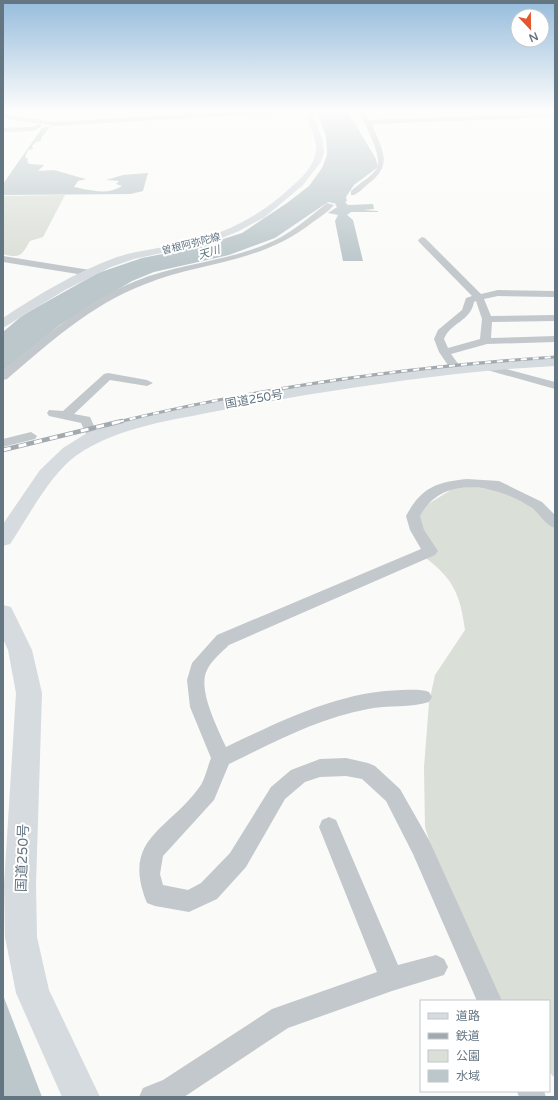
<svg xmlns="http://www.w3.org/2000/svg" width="558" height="1100" font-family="'Varela Round','Noto Sans JP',sans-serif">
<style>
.green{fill:#dadfd7}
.water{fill:#bbc7cb}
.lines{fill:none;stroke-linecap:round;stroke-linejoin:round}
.minor{fill:#c3c8cc;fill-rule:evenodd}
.major{fill:#d6dbdf;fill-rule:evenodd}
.highway{fill:#d6dbdf;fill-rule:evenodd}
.rail-far1-casing{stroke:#a2aab0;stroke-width:3}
.rail-casing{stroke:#a2aab0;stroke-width:4.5}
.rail-far1{stroke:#fff;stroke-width:2;stroke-dasharray:6;stroke-linecap:butt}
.rail{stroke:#fff;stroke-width:3;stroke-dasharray:8;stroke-linecap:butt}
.labels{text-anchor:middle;stroke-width:4;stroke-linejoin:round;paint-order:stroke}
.far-street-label{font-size:10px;fill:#657683;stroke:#fff}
.far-water-label{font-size:11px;font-style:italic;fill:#60757c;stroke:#fff}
.street-label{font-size:12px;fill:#657683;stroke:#fff}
.near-street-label{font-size:14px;fill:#657683;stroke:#fff}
</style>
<rect width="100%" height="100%" fill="#fafaf8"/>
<!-- green -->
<path class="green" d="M65,195L43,237L30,241C22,255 20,259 3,254V196Z
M459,485C472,488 490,488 501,491C521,497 540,514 555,528V1078L549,1072V1001H501L438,869L425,827L424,767L429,703L435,675L465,630C460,593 453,578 423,556L419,537L420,509Z"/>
<!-- water -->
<path class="water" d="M316,110H347L376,159L378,167L354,185L346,197L347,201L345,202L348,205L373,204L374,209L363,210L378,211V212H351L347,215L353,220L363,261H343L335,221L338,215L328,213L337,207L335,204H337L328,202L275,238L229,255L154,272L132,281L60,325L3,371V332L23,315L98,273L142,258L198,247L242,233L287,203L309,186L322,168L327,155L326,136Z
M45,127H50L41,138V141L36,142L32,146L33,149L28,150L25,157L28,159L27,161L29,164L44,165L38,171L54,170L82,178L86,179L78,181L74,187C94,191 107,195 122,186L116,184L119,181L106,180L123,175L148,173L143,191L131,194L3,195V184L42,128Z
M3,995L42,1097H3Z"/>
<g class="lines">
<!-- minor -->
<path class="minor" d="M312,110L309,113L238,115L54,126L3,118V114L54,122L238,111Z
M357,110H363L370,120L555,113V117L372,124C381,149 395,164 368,184C364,187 359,193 354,195H351V191C359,183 371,178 377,168C383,158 364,120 357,110Z
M39,124L41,125V127L33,131L3,132V128L32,127Z
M327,203L334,205C328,212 320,217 313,222C258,265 204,260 143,285C91,305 49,343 7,379L3,380V371C44,337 85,302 136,281C177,264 223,262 264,245C288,236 307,219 327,203Z
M422,237L425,238L481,294L498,290L555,291V297L498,296L484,299L491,316L555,315V321L492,322L491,338L555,336V342L487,344L451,354L462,369L460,371H452L439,352L434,339L438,330L462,310L466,298L472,296L419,242L418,240ZM476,301L482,319L480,339L448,348L444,339C451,322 470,322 474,302Z
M3,256L90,270L95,273L90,276L3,262Z
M484,363L555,382V389L480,368L478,366Z
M108,373L147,380L153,383L147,386L110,380L74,414L90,417L99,437L97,440H89L81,423L49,416L47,413L49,410L63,411L104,374Z
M31,432L37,436L35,439L3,447V439Z
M467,479L499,481L542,502L555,515V528C545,525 540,514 532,508C498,485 443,473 420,516L424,530L438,551L435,555L229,645C222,652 211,661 207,670C197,689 218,729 226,747C281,721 340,691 402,690C412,690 421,689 429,692L432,697L429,702C412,708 387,705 368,709C319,718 274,742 229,764L214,800L163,856L160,874L163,885L188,890L201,883L230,853L271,787L291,770L320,759L346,758L368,763L375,766L400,789L429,840L502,1001H477L413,854L386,801L362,779L346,776L320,777L305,782L285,799L246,867L217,899L189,912L155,906L147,903C121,839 167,831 198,789C205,781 207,768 211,758L190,707L187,680L192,663L217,635L421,549L410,530L406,516C421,488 436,482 467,479Z
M329,817L336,820L398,965L436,955L444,959L448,967L444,975L392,991L288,1028L184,1097H139L143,1088L163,1080L272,1009L377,972L319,827L322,820Z
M517,1091H544L546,1097H519Z"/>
<!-- major -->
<path class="major" d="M306,110L312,111L323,142L324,152L321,162L303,185L265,217L239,231L212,242L134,259L111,267L65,290L3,328V318C39,294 76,272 117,257C139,250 163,248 185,243C224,234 260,216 289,189C299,180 311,170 315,156C320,139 306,125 306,110Z"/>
<!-- highway -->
<path class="highway" d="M555,356V366C522,368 489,370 456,374C378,383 300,395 223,410C174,420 119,426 77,455C50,474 29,516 10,544L3,546V524L40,470L63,448L87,433L106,426L177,409L298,386L456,364Z
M3,605L11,607L32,650L42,693L36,885L37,937L49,990L100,1097H62L16,993L5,937L4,885L16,693L8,650L3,639Z"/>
<!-- rail-far1 casing -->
<g class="rail-far1-casing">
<path id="rail-far1" d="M118,422C262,387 407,367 555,357"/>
</g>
<!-- rail casing -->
<g class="rail-casing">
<path id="rail" d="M3,450L122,421"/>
</g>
<!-- rail-far1 -->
<use href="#rail-far1" class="rail-far1"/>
<!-- rail -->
<use href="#rail" class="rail"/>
</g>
<!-- sky -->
<linearGradient id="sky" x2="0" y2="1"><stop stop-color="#96bcdc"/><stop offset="0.42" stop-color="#fdfdfc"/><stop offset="1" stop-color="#fdfdfc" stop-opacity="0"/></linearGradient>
<rect width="558" height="264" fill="url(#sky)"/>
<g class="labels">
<!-- far-street labels -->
<g class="far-street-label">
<text transform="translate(191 243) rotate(-14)" y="4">曽根阿弥陀線</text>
</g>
<!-- far-water labels -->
<g class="far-water-label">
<text transform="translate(209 252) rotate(-16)" y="4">天川</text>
</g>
<!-- street labels -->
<g class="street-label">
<text transform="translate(254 399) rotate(-10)" y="4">国道250号</text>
</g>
<!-- near-street labels -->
<g class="near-street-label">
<text transform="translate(22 858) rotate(-88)" y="5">国道250号</text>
</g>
</g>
<!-- border -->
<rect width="558" height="1100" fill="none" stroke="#657683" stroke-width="8"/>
<!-- legend -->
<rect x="420" y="1000" width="130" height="92" fill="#ffffff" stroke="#c1c8cd"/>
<rect x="428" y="1013" width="20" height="6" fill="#d6dbdf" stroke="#c1c8cd"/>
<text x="456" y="1020" font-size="12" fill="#657683">道路</text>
<rect x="428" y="1033" width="20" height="6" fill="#a2aab0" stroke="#c1c8cd"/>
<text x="456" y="1040" font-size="12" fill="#657683">鉄道</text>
<rect x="428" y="1050" width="20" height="12" fill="#dadfd7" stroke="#c1c8cd"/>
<text x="456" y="1060" font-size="12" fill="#657683">公園</text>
<rect x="428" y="1070" width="20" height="12" fill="#bbc7cb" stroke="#c1c8cd"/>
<text x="456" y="1080" font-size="12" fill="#657683">水域</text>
<!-- north arrow -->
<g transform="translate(530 28) rotate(158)"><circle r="19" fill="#ffffff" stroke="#c1c8cd"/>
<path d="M0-3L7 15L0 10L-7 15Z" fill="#e4572e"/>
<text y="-6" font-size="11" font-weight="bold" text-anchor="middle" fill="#657683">N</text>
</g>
</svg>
